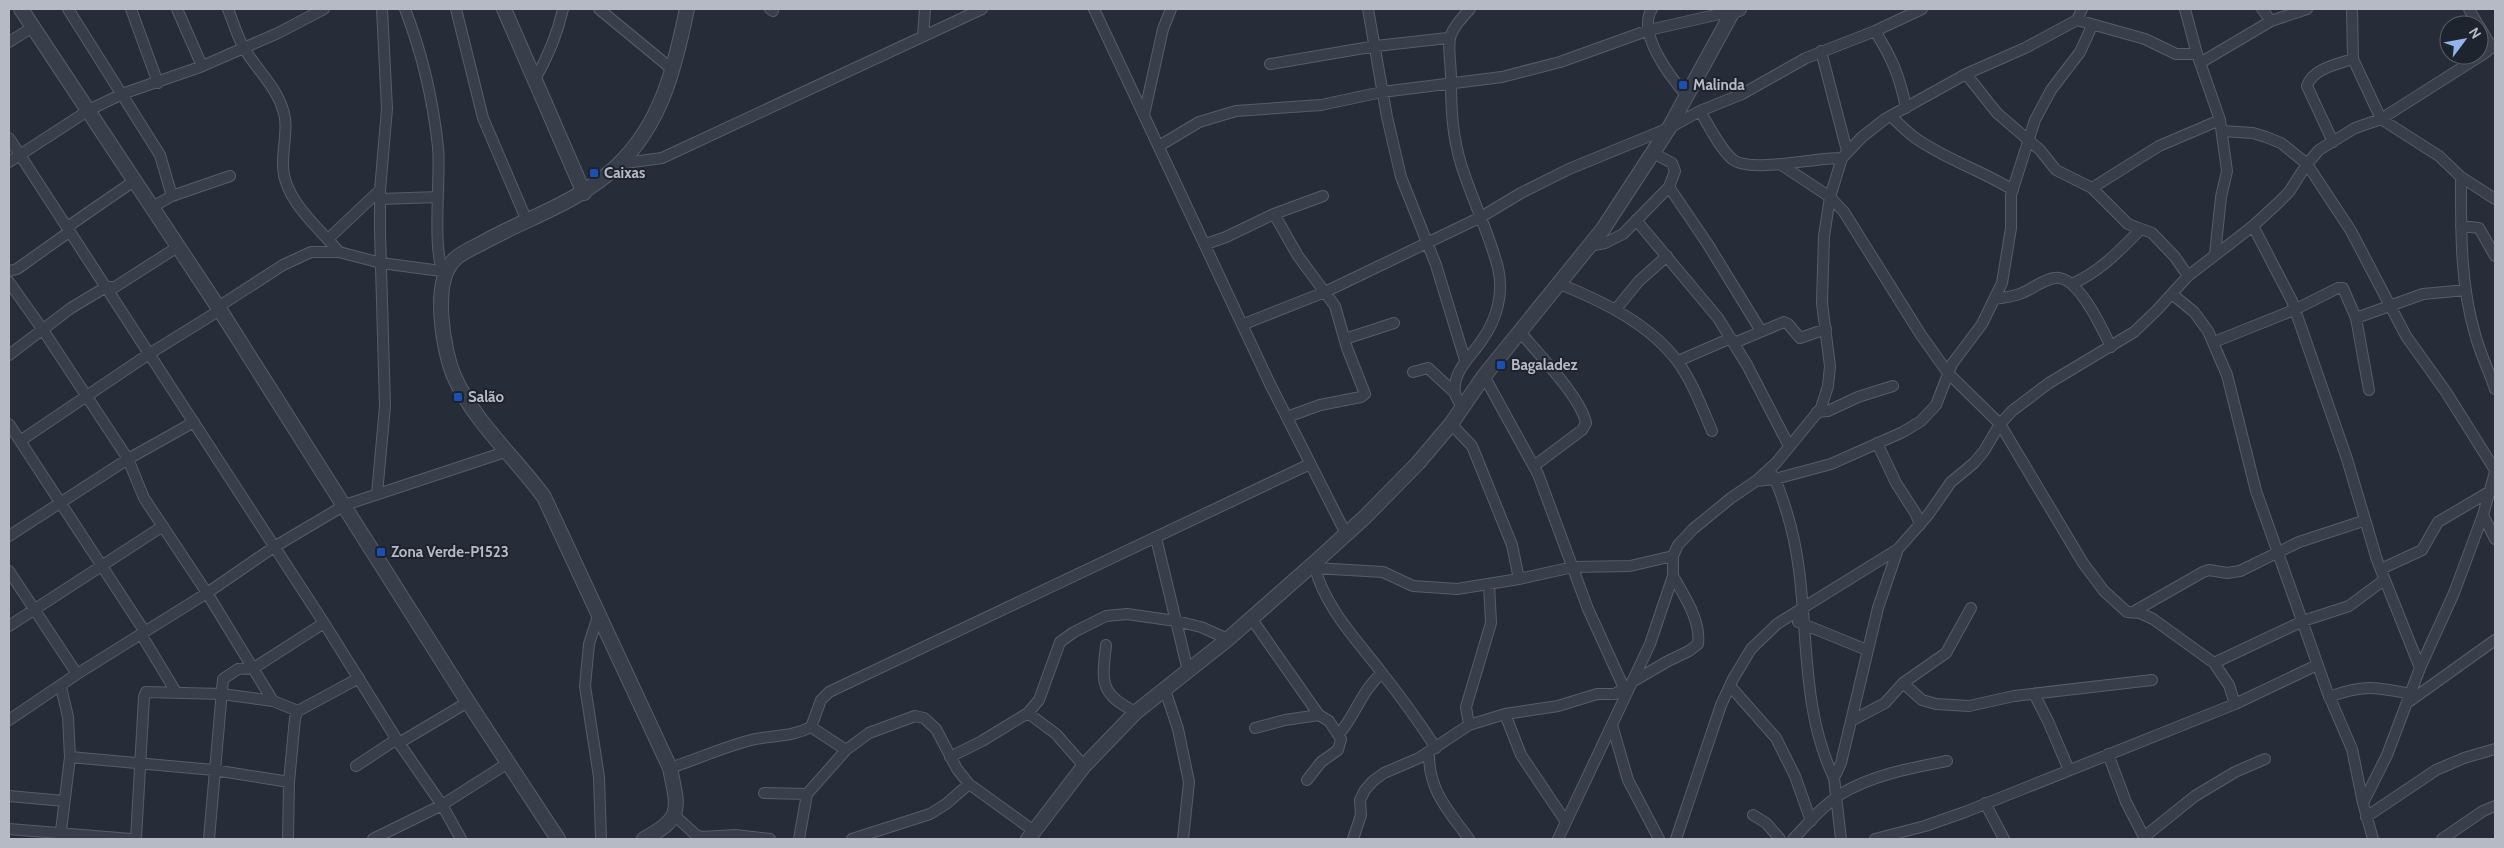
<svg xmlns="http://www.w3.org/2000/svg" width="2504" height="848" font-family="Cabin,sans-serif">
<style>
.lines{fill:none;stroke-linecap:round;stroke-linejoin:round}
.minor-casing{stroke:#575d68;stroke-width:12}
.tertiary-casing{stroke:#575d68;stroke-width:16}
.minor{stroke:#393f4a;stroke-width:10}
.tertiary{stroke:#393f4a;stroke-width:14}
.transit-dot{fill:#1a4fb4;stroke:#1e242e;stroke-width:2}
.labels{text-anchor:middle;stroke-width:4;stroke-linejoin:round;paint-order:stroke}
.poi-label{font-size:15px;font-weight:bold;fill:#b5bac5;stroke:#1e242e;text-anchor:start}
</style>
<rect width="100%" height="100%" fill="#262d39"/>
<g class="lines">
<!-- minor casing -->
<g class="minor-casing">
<path id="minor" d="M68,9L160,155L172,196L152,207
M131,9L158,83
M177,9L202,66
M228,9C233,22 237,36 244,48C256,69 276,86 283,110C289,127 282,149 283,167C284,200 320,229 339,252
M405,9C422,53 433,100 438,147C441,178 431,253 445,277
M456,9L483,118L527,221
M599,9L673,70
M770,9L773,11
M1094,9L1270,384L1346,534
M1368,9L1387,117L1401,177L1436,265L1465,360
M1652,9C1636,33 1671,78 1687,96
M2185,9L2197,54L2220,120L2227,171L2221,197L2215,254
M2262,9L2271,21
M2352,9L2353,59L2381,119L2439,156L2461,177L2495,199
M2469,9L2478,25
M2077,20L2082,9
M2479,26L2492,48
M1875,31C1892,58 1900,77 1906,108
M923,36L925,9
M9,42L33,27
M1821,51L1847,151
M2200,63L2271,21L2307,9
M1270,64L1376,46L1448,38
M1966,74L1997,113L2040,150L2056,170L2092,188L2128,224L2152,233L2175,257L2188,276
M534,81C548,57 557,36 563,9
M1700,111C1709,126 1719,147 1732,159C1750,174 1816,157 1842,158
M1144,115L1163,29L1171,9
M1891,116C1898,123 1906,131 1914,137C1944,159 1981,170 2013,190
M2222,131L2253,133L2266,137L2281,143L2307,164L2351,231L2406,336L2446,392L2495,470
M9,138L324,623L399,743L442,805L461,839
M2333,142L2307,86C2312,69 2337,64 2353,59
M1159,146L1199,122L1236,111L1321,105L1382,92L1502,77L1560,62L1649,30L1733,11
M9,162L89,110L122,94L200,67L278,33L324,9
M618,164L662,158L982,9
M1780,164L1830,197L1844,212L1921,335L1948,373L2000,424L2083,563L2104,591L2127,612L2140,613L2153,619L2214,663L2229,685L2235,704
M2461,177C2461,230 2460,283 2475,334C2480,353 2489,371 2495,389
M1669,187L1707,243L1761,331
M2092,188L2159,146L2220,120
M172,196L230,176
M381,199L438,197
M1274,214L1298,256L1335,306L1347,348L1365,394L1361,397L1320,405L1287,417
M1636,220L1718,318L1747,365L1789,446
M2253,226L2292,301L2347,459L2377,560L2420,668
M2461,226L2479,228L2495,256
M328,239L380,190
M1206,244L1226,237L1274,214L1323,196
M1589,246L1605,243L1623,234L1669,187L1675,171L1672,163L1653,153
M9,271L17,269L69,232L70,226L73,223L134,181
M9,282L43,330L128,459L144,498L207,593L273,701L298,711
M1560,284C1602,301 1650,324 1678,362C1693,383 1702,408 1712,431
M2072,284C2101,271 2119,251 2141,229
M2172,294L2194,312L2208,331L2227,375L2256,491L2327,691L2352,749L2363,803L2373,839
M1995,299C2004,297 2014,297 2022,293C2032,289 2043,280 2054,278C2077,273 2103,330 2111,347
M218,307L283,265L311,252H339L381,263L441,271
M1616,309L1639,281L1667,256
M2356,318L2423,294L2466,290
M1244,324L1325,292L1481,217L1521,193L1569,169L1669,128L1700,111L1742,94L1806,58L1875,31L1922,9
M1520,332C1538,353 1581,398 1586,423L1582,430L1534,466
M1345,339L1394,323
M2214,342L2294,310L2338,288H2343L2356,318L2369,390
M1734,343L1784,322L1788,324L1800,338L1826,329
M9,355L71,308L106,287H115L179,246
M1678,361L1731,338
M1413,372L1428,368L1455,393
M1484,376L1538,474L1588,609L1624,688L1628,691
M1462,407C1460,403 1456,398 1455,393C1452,371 1472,356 1482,340C1497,319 1504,293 1498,268C1489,232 1472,200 1461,164C1452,135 1451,107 1451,78C1450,41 1442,38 1470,9
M1817,412L1828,411L1858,397L1893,386
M9,424L145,632
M1451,424L1472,446L1512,545L1519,579
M20,441L149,354L220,310
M1877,443L1896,483L1916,514L1920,525
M1772,474C1779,486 1783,500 1787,513C1814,599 1794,695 1834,778
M1756,481L1775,479L1831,464L1903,432L1921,421L1936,405L1952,364L1982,324L2002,283L2011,228V195L2035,120L2051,90L2080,52L2092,26
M377,494L385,406L380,232V190L387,109L382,9
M2483,515L2495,539
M9,536L128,459L194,422
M1156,538L1188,671
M1312,565L1315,568L1383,572L1413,586L1457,589L1519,579L1573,567L1630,566L1673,556
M1315,568C1326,609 1357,640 1382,673C1401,697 1419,722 1436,748
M2381,569L2422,550L2438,522L2489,492
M9,571L77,674
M2133,612L2203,572L2209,570L2227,573L2240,571L2299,542L2363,521
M598,616L589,644L585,686L599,777L601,839
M1251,618L1319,715L1329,721L1341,739L1338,750L1321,762L1307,780
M1798,622L1867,650
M9,626L163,526
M141,634L176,692
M1106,645C1102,682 1099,694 1136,712
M2214,663L2303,621L2349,606L2384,580
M1632,682L1668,661L1689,651L1698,644C1701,620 1684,596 1673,576
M1903,683L1922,700L1936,704L1969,706L2014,696L2152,680
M1730,686L1776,738L1795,776L1811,821
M1165,690L1178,729L1189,782L1183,839
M2034,694L2048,721L2069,770
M2329,697C2364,684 2375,687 2411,694
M2407,703L2495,640
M1028,713L1056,734L1084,766
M1505,714L1521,755L1566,822
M9,720L77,674L207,593L274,547L345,505L508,451
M1851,721L1885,703L1903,683L1946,653L1971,608
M1469,725L1466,707L1491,623L1489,584
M1612,725L1628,780L1659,839
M811,727L846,750
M1255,728L1285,720L1319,715
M1339,734C1356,714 1362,690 1382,673
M399,743L468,702
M1429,752C1428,790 1448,810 1469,839
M2108,754L2126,802L2145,839
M70,757L214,770L289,782
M950,757L982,741L1028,713L1039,700L1060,642L1074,632L1106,616L1127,614L1176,621L1201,627L1228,639
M356,766L397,739
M670,768C697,759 724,747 751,740C772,735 792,737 811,727L821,700L829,692L1310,464
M764,793L807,794
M9,796L64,801
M1985,803L2004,839
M2363,803L2387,755L2420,668L2454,593L2483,515L2495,472
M674,815L696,835L702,837L735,835L770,839
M1753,815L1766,823L1780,839
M2366,817L2436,770L2464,758L2495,749
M9,829L131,839
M2144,837L2195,796L2235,772L2265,759
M60,839L70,757L68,717L61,687
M136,839L144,697L146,692L222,694L273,701
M209,839L223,679L238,669L254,668L324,623
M288,839L289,782L295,718L298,711L359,678
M373,839L442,805L508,763
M799,839L807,794L846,750L869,733L915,716L924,718L936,729L957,769L969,784L1034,831
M852,839L930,814L946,804L969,784
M1353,839L1361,815L1360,800L1365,790L1373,781L1384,773L1419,758L1469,725L1505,714L1558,706L1597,694H1615L1624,688
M1558,839L1650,644L1673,576V556L1678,545L1693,529L1731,498L1756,481L1776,463L1821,408L1828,386L1830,366L1822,303L1824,236L1830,197L1842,158L1862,137L1885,119L1966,74L2025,48L2077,20L2145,39L2176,54H2197
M1676,839L1721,705L1733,679L1751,649L1777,624L1898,549
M1793,839C1808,824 1822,806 1841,794C1872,775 1911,768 1947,761
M1841,839L1834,778L1841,763L1878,608L1898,549L1928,515L1951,482L1974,463L1984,451L2000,424L2012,411L2049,383L2134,332L2157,310L2188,276L2253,226L2278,203L2289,192L2307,164L2319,150L2355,128L2381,119L2485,53L2495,44
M1875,839L1925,826L1965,812L2235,704L2317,665
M2442,839L2483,811L2495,806"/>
</g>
<!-- tertiary casing -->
<g class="tertiary-casing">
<path id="tertiary" d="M21,9L220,310L468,702L558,839
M504,9L584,193
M644,839C684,818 678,809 670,768L544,497C515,457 474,422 454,376C443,350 431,281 455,259C462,252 475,247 484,242C531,216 578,203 618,165C662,123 675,66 687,9
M1028,839L1084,766L1136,712L1228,639L1312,565L1365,517L1418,463L1451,424L1484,376L1603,229L1669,128L1733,11L1739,9"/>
</g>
<!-- minor -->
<use href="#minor" class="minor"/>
<!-- tertiary -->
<use href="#tertiary" class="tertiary"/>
</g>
<!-- markers -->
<g class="transit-dot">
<rect x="1678" y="80" width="10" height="10" rx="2.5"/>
<rect x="589" y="168" width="10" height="10" rx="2.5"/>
<rect x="1496" y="360" width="10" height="10" rx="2.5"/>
<rect x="453" y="392" width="10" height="10" rx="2.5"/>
<rect x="376" y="547" width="10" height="10" rx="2.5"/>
</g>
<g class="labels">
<!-- poi labels -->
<g class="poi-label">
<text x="1693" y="90">Malinda</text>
<text x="604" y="178">Caixas</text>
<text x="1511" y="370">Bagaladez</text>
<text x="468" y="402">Salão</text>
<text x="391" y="557">Zona Verde-P1523</text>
</g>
</g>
<!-- border -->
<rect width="2504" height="848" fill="none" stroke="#b5bac5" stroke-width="20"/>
<!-- north arrow -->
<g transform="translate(2464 40) rotate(58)"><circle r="24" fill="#1e242e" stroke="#5a606a"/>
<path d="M0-4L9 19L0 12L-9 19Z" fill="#94b2eb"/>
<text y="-8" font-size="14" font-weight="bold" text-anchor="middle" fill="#b5bac5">N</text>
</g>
</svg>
